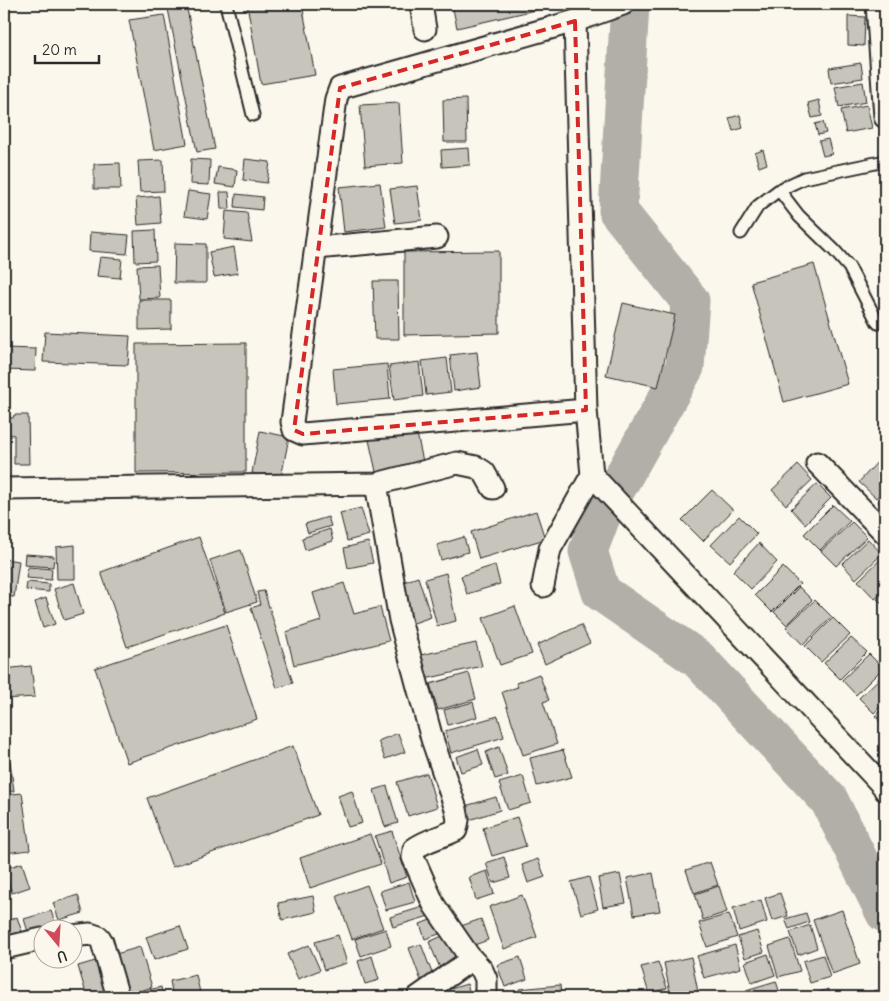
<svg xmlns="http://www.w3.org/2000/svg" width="889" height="1001" font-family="Delius,sans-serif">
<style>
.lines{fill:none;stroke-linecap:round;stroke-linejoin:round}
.river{stroke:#b1afa7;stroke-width:39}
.building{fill:#c7c4bc;stroke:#2b2b2b}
.service-casing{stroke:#2b2b2b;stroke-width:15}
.minor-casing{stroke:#2b2b2b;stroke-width:25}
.service{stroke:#fbf7ec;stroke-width:11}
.minor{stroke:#fbf7ec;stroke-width:21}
.marked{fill:none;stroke:#d62828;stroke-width:4;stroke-dasharray:10 6;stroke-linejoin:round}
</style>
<rect width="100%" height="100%" fill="#fbf7ec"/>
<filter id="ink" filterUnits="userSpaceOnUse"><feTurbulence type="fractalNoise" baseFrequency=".02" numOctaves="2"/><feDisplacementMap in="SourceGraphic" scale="10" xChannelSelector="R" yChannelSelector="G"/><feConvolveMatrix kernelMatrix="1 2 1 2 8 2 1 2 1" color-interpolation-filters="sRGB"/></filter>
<g filter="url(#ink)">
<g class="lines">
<!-- river -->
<path class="river" d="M630,4L618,211L690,301L685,367L602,514L588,551L601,592L698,659L829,800L885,913"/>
</g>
<!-- building -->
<path class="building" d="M167,4H186L215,149L197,152Z
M247,4H302L315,75L261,84Z
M452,4H561L457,28Z
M164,15L187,144L154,150L129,20Z
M848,16L865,17L864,46L848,45Z
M861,63L863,78L831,83L829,68Z
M863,82L866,102L839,107L835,87Z
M466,99L467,142H444L443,100Z
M819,100L822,116L812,118L808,103Z
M399,103L403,163L365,166L360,105Z
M867,105L872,128L846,133L841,110Z
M740,115L743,128L733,131L729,118Z
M823,122L826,133L818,135L815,124Z
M828,139L832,154L823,156L819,141Z
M469,148L470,165L442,167L441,150Z
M763,150L767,164L759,167L755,153Z
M191,159L210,160L209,185L190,184Z
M245,159L270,162L267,183L243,180Z
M163,160L164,191L140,192L138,161Z
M120,163L121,189H94V164Z
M218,167L237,170L235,187L215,184Z
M380,183L386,227L344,232L339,187Z
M417,186L422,220L395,223L390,189Z
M188,191L211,194L207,219L184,216Z
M220,192H229L230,209H221Z
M236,194L263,197L262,210L235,207Z
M159,196L161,223L138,225L136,198Z
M226,211L247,213L252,242L224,239Z
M155,230L156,261L135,262L134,231Z
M90,232L129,235L127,254L89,251Z
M175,243L206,244V283H174Z
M234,247L238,273L214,277L209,252Z
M499,251V333L404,335V252Z
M100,257L122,259L120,278L97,276Z
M814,264L848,384L784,402L751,282Z
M158,265L160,298L139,299L137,266Z
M373,281H398L399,339H375Z
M139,300H171V329L139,330Z
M623,303L675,315L658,387L606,375Z
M45,332L130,336L128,365L43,362Z
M246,343V472L136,473V344Z
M4,348L36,349L35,371L4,370Z
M477,352L481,387L454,391L450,355Z
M447,358L451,392L426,395L422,361Z
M419,362L423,396L394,400L389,366Z
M387,364L390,399L336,404L333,369Z
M14,415H28L29,464H14V435L4,434V417L13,418Z
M416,429L424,466L377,476L369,440Z
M260,431L289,437L281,478L252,473Z
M882,457L885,460V488L876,498L859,482Z
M798,465L812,480L786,505L772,490Z
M817,484L831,498L805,524L791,509Z
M712,490L733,510L703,541L682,520Z
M885,495V509L878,502Z
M833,505L850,521L820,550L804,534Z
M361,508L369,535L347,541L340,513Z
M536,511L545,539L479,559L471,532Z
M739,516L757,534L730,562L711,545Z
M328,517L331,526L308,533L305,524Z
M852,522L867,537L836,566L821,551Z
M330,529L333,541L305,550L302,538Z
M199,537L225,613L127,647L101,572Z
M464,537L468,552L441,560L437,545Z
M868,539L882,554L856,579L842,564Z
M368,542L373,563L348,568L344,548Z
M759,543L777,562L751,589L733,571Z
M75,545V579H57L56,547Z
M241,550L257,602L226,612L210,560Z
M25,554L54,556L53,567L24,565Z
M883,557L885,559V589L875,599L858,581Z
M4,559L19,561L14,597L4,596Z
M495,565L500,584L467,594L461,576Z
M28,567L52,569L51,580L26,578Z
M783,567L800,584L772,612L755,595Z
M446,573L456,621L437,626L425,579Z
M418,577L431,617L411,624L398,584Z
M27,582L49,584V592L26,590Z
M74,583L83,614L64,620L54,589Z
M344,583L354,614L380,607L389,641L294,665L286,632L321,621L313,593Z
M799,587L812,600L787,625L774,612Z
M264,591L293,683L277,688L251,608L260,605L257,592Z
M885,592V607L877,599Z
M46,598L55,624L43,628L35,602Z
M815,600L832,617L803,645L786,627Z
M515,606L532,654L500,665L483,618Z
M833,618L850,635L821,662L805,646Z
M226,625L257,719L127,763L95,668Z
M581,625L590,643L545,664L537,645Z
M851,638L867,652L840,679L824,663Z
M476,643L482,666L421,680L416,656Z
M869,654L883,668L856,695L842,680Z
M31,666L35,697L4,699V669Z
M469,673L476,699L438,710L430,684Z
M885,673V702L874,713L859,698Z
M539,674L549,700L543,702L557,744L523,755L502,692L518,687L516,683Z
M473,702L477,717L448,725L444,710Z
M885,706V727L875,716Z
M498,716L504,737L451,753L445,731Z
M398,733L405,752L385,759L378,741Z
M293,746L318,815L172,867L147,798Z
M499,747L508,775L495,779L486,752Z
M478,749L483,765L461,772L456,757Z
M563,750L572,777L537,786L530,758Z
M10,761L14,791L4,792V762Z
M427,773L437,807L408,816L397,782Z
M523,776L531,803L508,810L499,783Z
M387,786L398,823L385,827L374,790Z
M352,791L362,823L348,827L338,796Z
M22,793L30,850L4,853V795Z
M496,797L500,810L466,821L462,807Z
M517,817L526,846L492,856L483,828Z
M392,831L407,877L389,883L375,836Z
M370,834L381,864L310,888L300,858Z
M504,857L510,878L493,883L486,863Z
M538,859L545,877L528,883L522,865Z
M710,862L718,885L694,893L686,870Z
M22,863L30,887L12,893L4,869Z
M487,871L494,894L476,900L469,877Z
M653,873L660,911L634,915L627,878Z
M620,874L626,903L603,907L598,878Z
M589,877L598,909L581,914L571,882Z
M409,882L415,902L386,910L380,891Z
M367,885L383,928L352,939L337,896Z
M719,886L727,912L703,920L695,894Z
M780,893L788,916L772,921L765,898Z
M78,895L83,913L59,920L53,903Z
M522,895L537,937L504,949L489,907Z
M313,896L316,912L282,920L278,903Z
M761,900L767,922L739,931L733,908Z
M426,906L429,916L393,927L390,917Z
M842,910L860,964L832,974L813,920Z
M51,911L57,928H42V934L30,938L24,919Z
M806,913L809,922L789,929L785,919Z
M729,914L737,937L707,947L699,923Z
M17,917L23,935L4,941V922Z
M433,919L439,934L425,939L420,924Z
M481,919L488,940L469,947L461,926Z
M810,925L817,948L798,955L790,932Z
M180,926L188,949L154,960L146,937Z
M386,929L391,946L361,956L355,939Z
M757,931L764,952L745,958L738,937Z
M451,932L462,959L440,968L429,942Z
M338,935L347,963L324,970L315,942Z
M790,939L800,971L778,977L769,946Z
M421,944L435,981L423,986L409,948Z
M309,945L320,970L298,979L287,954Z
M735,945L741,968L704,978L697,956Z
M140,947L152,987L121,997L109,956Z
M768,954L775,975L752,983L745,962Z
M823,955L830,977L810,983L803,961Z
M372,956L379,980L365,984L358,961Z
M520,957L527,979L505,987L497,965Z
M691,957L698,992L671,997L664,963Z
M102,959L113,997H87L78,966Z
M658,962L667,988L649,994L641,967Z
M196,975L201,997H173L170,981Z
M776,981L781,997H748L746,990Z
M467,984L471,997H438L437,993Z
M560,985L561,997H520L519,989Z
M161,987L163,997H137L136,993Z
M828,989L831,997H813L812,995Z
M877,990L880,997H857V996Z"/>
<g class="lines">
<!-- service casing -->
<g class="service-casing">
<path id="service" d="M226,4L253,115
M779,190L799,216L834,250L849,267L878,323
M741,233L758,206L779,190L804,178L885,161"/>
</g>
<!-- minor casing -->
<g class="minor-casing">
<path id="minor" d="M421,4L425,29
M623,4L575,21L586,410L592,475L883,786L885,790
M877,4L885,117
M575,21L340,88L336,99L292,422L294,430L303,434L586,410
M316,248L437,237
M817,463L885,533
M376,484L400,620L432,739L456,809L458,820L456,830C442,837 426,840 414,849L413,857L434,905L469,956L482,970L486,979V997
M4,489L376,484L457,463L476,467L484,472L493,488
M543,586L550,549L592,475
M72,936L90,934L99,937L102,942L118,997
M4,948L42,939
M418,997L472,959"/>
</g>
<!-- service -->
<use href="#service" class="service"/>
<!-- minor -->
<use href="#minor" class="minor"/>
</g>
</g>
<!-- marked area -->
<path class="marked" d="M575,21L586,410L303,434L294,430L340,88Z"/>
<!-- margin -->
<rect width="889" height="1001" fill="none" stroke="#fbf7ec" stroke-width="20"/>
<rect x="10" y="10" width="869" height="981" fill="none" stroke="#2b2b2b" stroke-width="2" filter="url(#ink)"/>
<!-- north arrow -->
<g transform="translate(58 944) rotate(162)"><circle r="24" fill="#fbf7ec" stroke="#a8a59f"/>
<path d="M0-4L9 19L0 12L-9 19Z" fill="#d1495b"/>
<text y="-8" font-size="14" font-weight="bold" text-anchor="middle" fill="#2b2b2b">U</text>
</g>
<!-- scale -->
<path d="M35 55v8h64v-8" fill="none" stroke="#2b2b2b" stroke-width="2.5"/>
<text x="42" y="55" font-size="15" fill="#2b2b2b" stroke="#fbf7ec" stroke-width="4" paint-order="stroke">20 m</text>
</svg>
